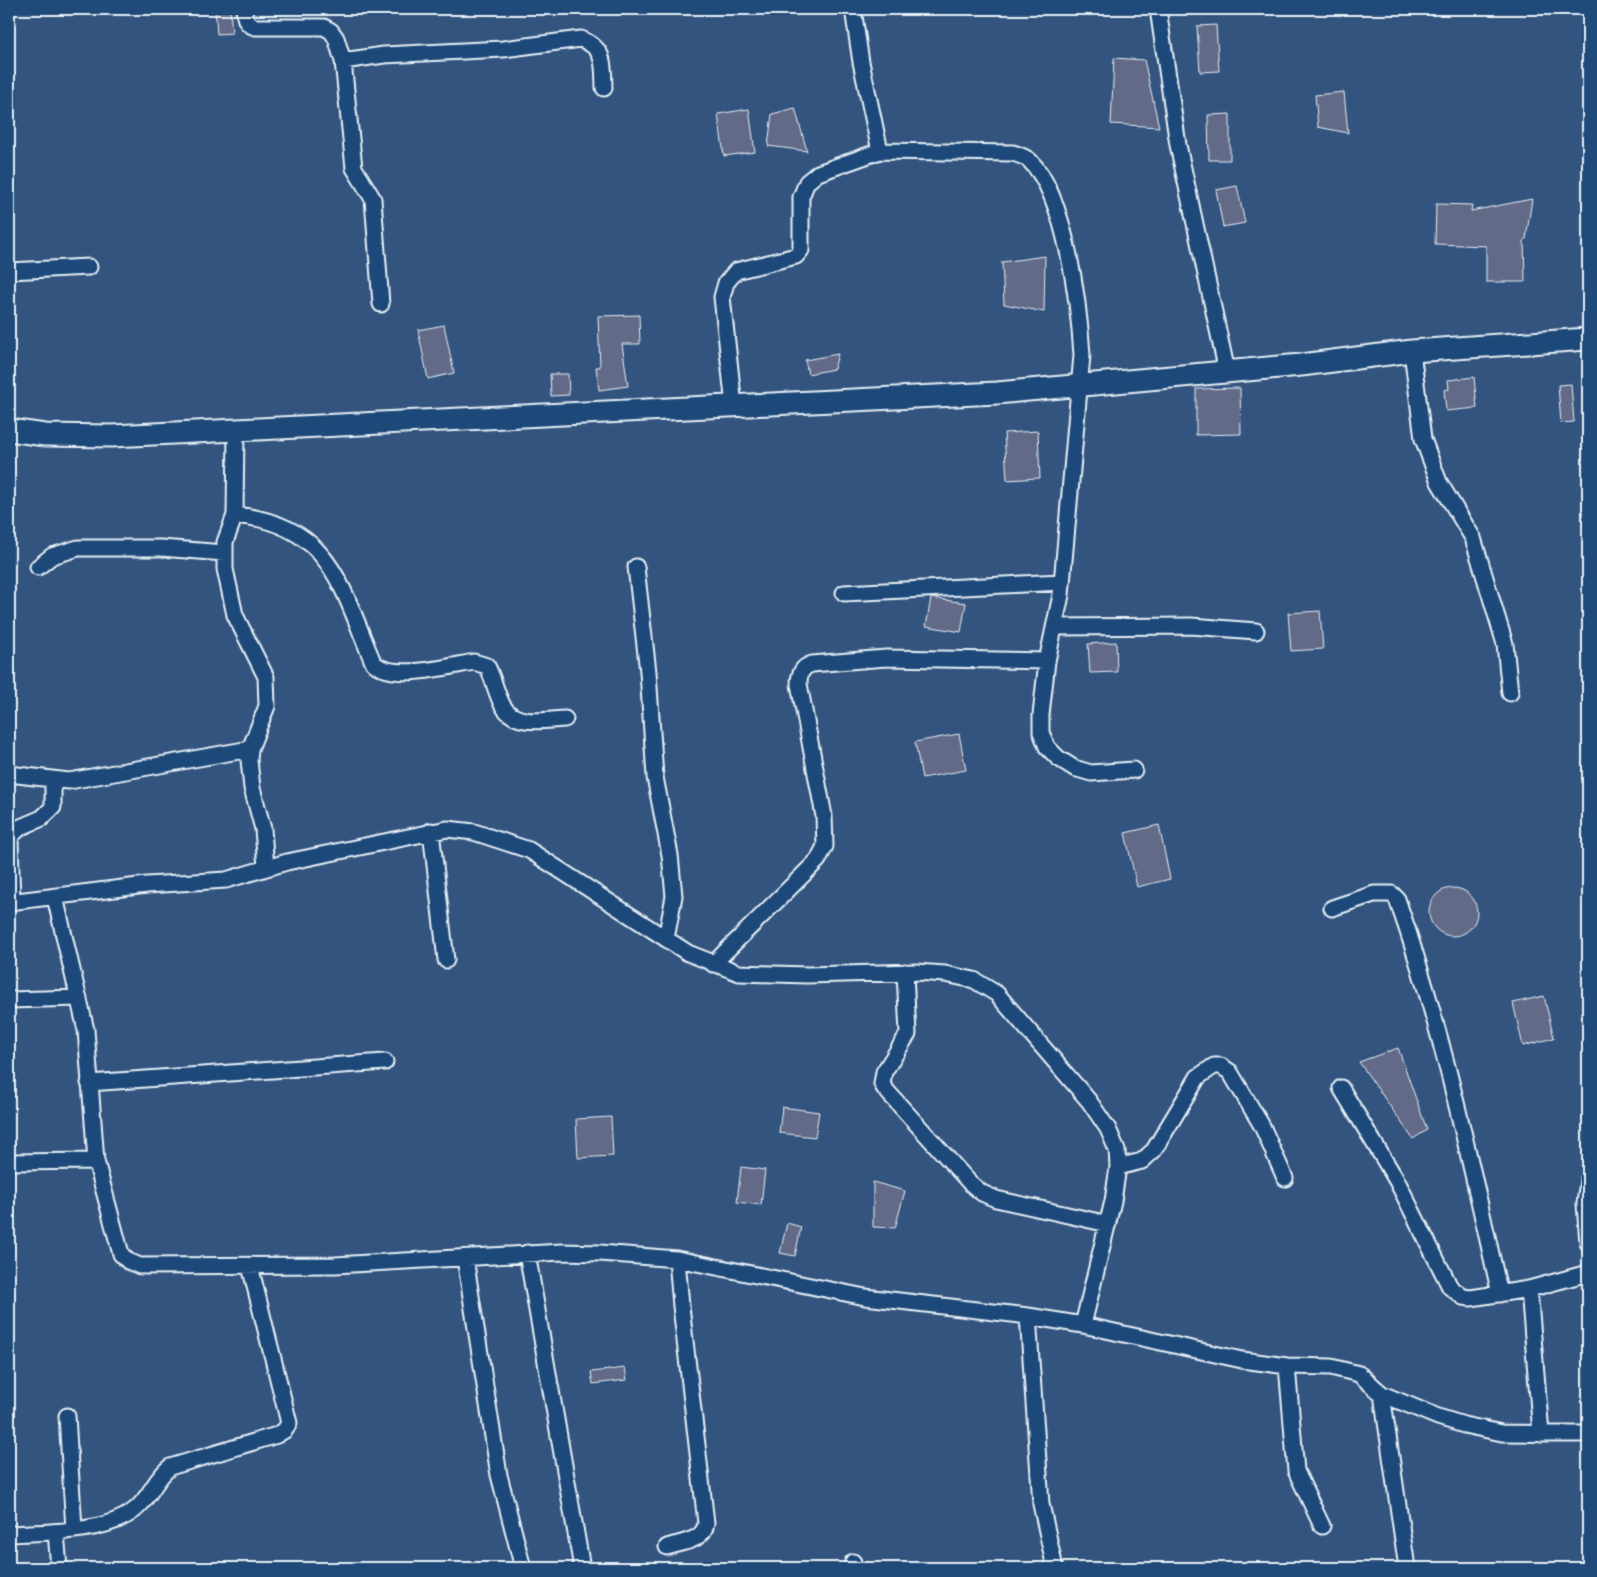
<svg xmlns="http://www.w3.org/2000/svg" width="1597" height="1577" font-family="Mynerve,sans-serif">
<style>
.building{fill:#636b88;stroke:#e8f1f8}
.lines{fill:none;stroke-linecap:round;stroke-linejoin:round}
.street-casing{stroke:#e8f1f8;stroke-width:19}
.secondary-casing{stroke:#e8f1f8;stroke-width:25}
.street{stroke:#1f4a7a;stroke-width:15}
.secondary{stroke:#1f4a7a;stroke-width:21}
</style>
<rect width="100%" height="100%" fill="#33547e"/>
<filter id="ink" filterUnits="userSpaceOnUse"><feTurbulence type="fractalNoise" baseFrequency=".02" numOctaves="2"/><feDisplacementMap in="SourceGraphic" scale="10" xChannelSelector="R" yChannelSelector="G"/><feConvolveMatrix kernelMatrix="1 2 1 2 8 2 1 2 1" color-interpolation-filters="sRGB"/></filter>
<g filter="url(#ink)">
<!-- building -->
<path class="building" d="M215,9H230L232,33L217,34Z
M1216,25L1219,71L1200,72L1197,26Z
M1114,58L1144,60L1159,127L1111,124Z
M1344,92L1348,133L1318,127L1315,95Z
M795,108L807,151L768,146L772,114Z
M749,109L755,152L724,156L718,114Z
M1230,114V160H1209L1208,115Z
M1237,186L1245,223L1223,227L1216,190Z
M1532,199L1526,239L1524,240L1525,282H1486V246L1435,244L1436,204L1472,205L1471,211Z
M1045,256L1044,312L1004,304L1002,262Z
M639,315L640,344H622L628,386L599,390L596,367H600L598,316Z
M444,325L454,373L428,379L418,330Z
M838,354L834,369L808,374L805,360Z
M550,374H568L569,395L551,396Z
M1474,377L1477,408L1446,411L1444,390L1449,389L1448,380Z
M1571,384L1574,422L1561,423L1558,385Z
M1240,388L1241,434L1196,435V389Z
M1038,431L1040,478L1007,480L1004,433Z
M931,598L966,603L961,632L926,626Z
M1320,611L1323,649L1291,651L1288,613Z
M1116,642L1117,672L1090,673L1088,644Z
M959,734L966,770L922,778L915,742Z
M1159,825L1170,879L1137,887L1125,833Z
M1429 912a24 24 0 1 1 48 0a24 24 0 1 1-48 0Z
M1544,996L1554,1038L1523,1046L1513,1003Z
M1398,1048L1427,1130L1413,1139L1359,1062Z
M782,1107L819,1112L815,1137L779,1133Z
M611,1117L613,1156L578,1158L576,1119Z
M741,1167L765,1170L761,1205L737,1202Z
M873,1182L905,1191L895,1228L873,1227Z
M787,1223L801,1227L795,1256L780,1253Z
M625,1368L627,1380L593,1384L591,1372Z"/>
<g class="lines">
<!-- street casing -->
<g class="street-casing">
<path id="street" d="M244,9C245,18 245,24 255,27H324L331,31L336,38L343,61L354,168L373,199L381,304
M853,9L861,62L880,151
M1158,9L1178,145L1227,372
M343,61L384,55L503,49L581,39C606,49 603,64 604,88
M9,271L89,267
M1412,351L1423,439L1439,482L1473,538L1505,644L1510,693
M734,406L722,297L726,283L736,271L796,256L801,250V197L807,182L818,173L880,151L1013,153C1019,155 1026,157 1030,161C1066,196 1079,306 1082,355L1061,595L1047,661L1041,715V732L1047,747L1058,758L1074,768L1091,773L1134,770
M236,430L235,515L225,542V569L235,615L266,677L267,706L250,749L249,760L252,788L263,829L266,868
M235,515C331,524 341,587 373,662C391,682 450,666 474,662L487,666C494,679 496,694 503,706C515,727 545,720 565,719
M38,567L52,556L78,548H161L224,553
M636,567L648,672L655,777L670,855L674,896L666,939
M844,593L1062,582
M1055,627L1191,626L1256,631
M9,774L69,781L250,749
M431,831L446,960
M55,897L86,1030L96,1161L121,1254L128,1261L140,1266L335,1265L562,1252L600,1253L677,1259L865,1297L1028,1316L1083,1325L1242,1360L1287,1366L1331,1367L1359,1374L1382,1394L1438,1417L1464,1425L1502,1433L1588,1434
M9,902L147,885L226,880L287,862L447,829L474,832L529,850L688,953L739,973L807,975L916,972L945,974L974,980L997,994L1089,1101L1108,1129L1117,1150L1118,1167L1113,1201L1083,1325
M12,902L10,840L12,835L21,827L42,818L53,807V780
M1332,908L1374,894H1392L1397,899C1442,1027 1470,1161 1500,1294
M713,964L818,860L825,846L824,816L799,684C799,673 802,667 812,664L886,658L1047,661
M905,972L908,1034L884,1072L882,1084L885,1089L969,1182L982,1193L996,1199L1108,1224
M9,1000L79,998
M89,1083L385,1062
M1341,1088L1397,1181L1450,1287L1463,1297L1471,1298L1529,1289L1588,1273
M9,1162L96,1161
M1118,1167L1142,1161L1154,1150L1198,1077L1214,1066H1221L1230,1072L1262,1126L1285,1178
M1588,1181L1585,1204L1588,1243
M527,1253L582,1568
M465,1258L499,1475L523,1568
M1529,1289L1541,1434
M1028,1316L1041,1504L1055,1568
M1287,1366L1296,1471L1322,1526
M1382,1394L1407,1568
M67,1416L74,1529
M56,1532L59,1568
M9,1534C45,1532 112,1534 139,1506C151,1494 156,1478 170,1467L277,1435L285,1430L289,1423L250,1266
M667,1547C682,1542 704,1541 706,1523L681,1306L677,1259
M853,1562L854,1568"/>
</g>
<!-- secondary casing -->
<g class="secondary-casing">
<path id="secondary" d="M9,430L45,435L112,436L997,393L1301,365L1412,351L1588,339"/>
</g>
<!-- street -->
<use href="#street" class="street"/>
<!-- secondary -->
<use href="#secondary" class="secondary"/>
</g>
</g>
<!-- margin -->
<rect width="1597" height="1577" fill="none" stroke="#1f4a7a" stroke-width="30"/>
<rect x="15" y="15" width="1567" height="1547" fill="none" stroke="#e8f1f8" stroke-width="2" filter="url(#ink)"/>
</svg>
